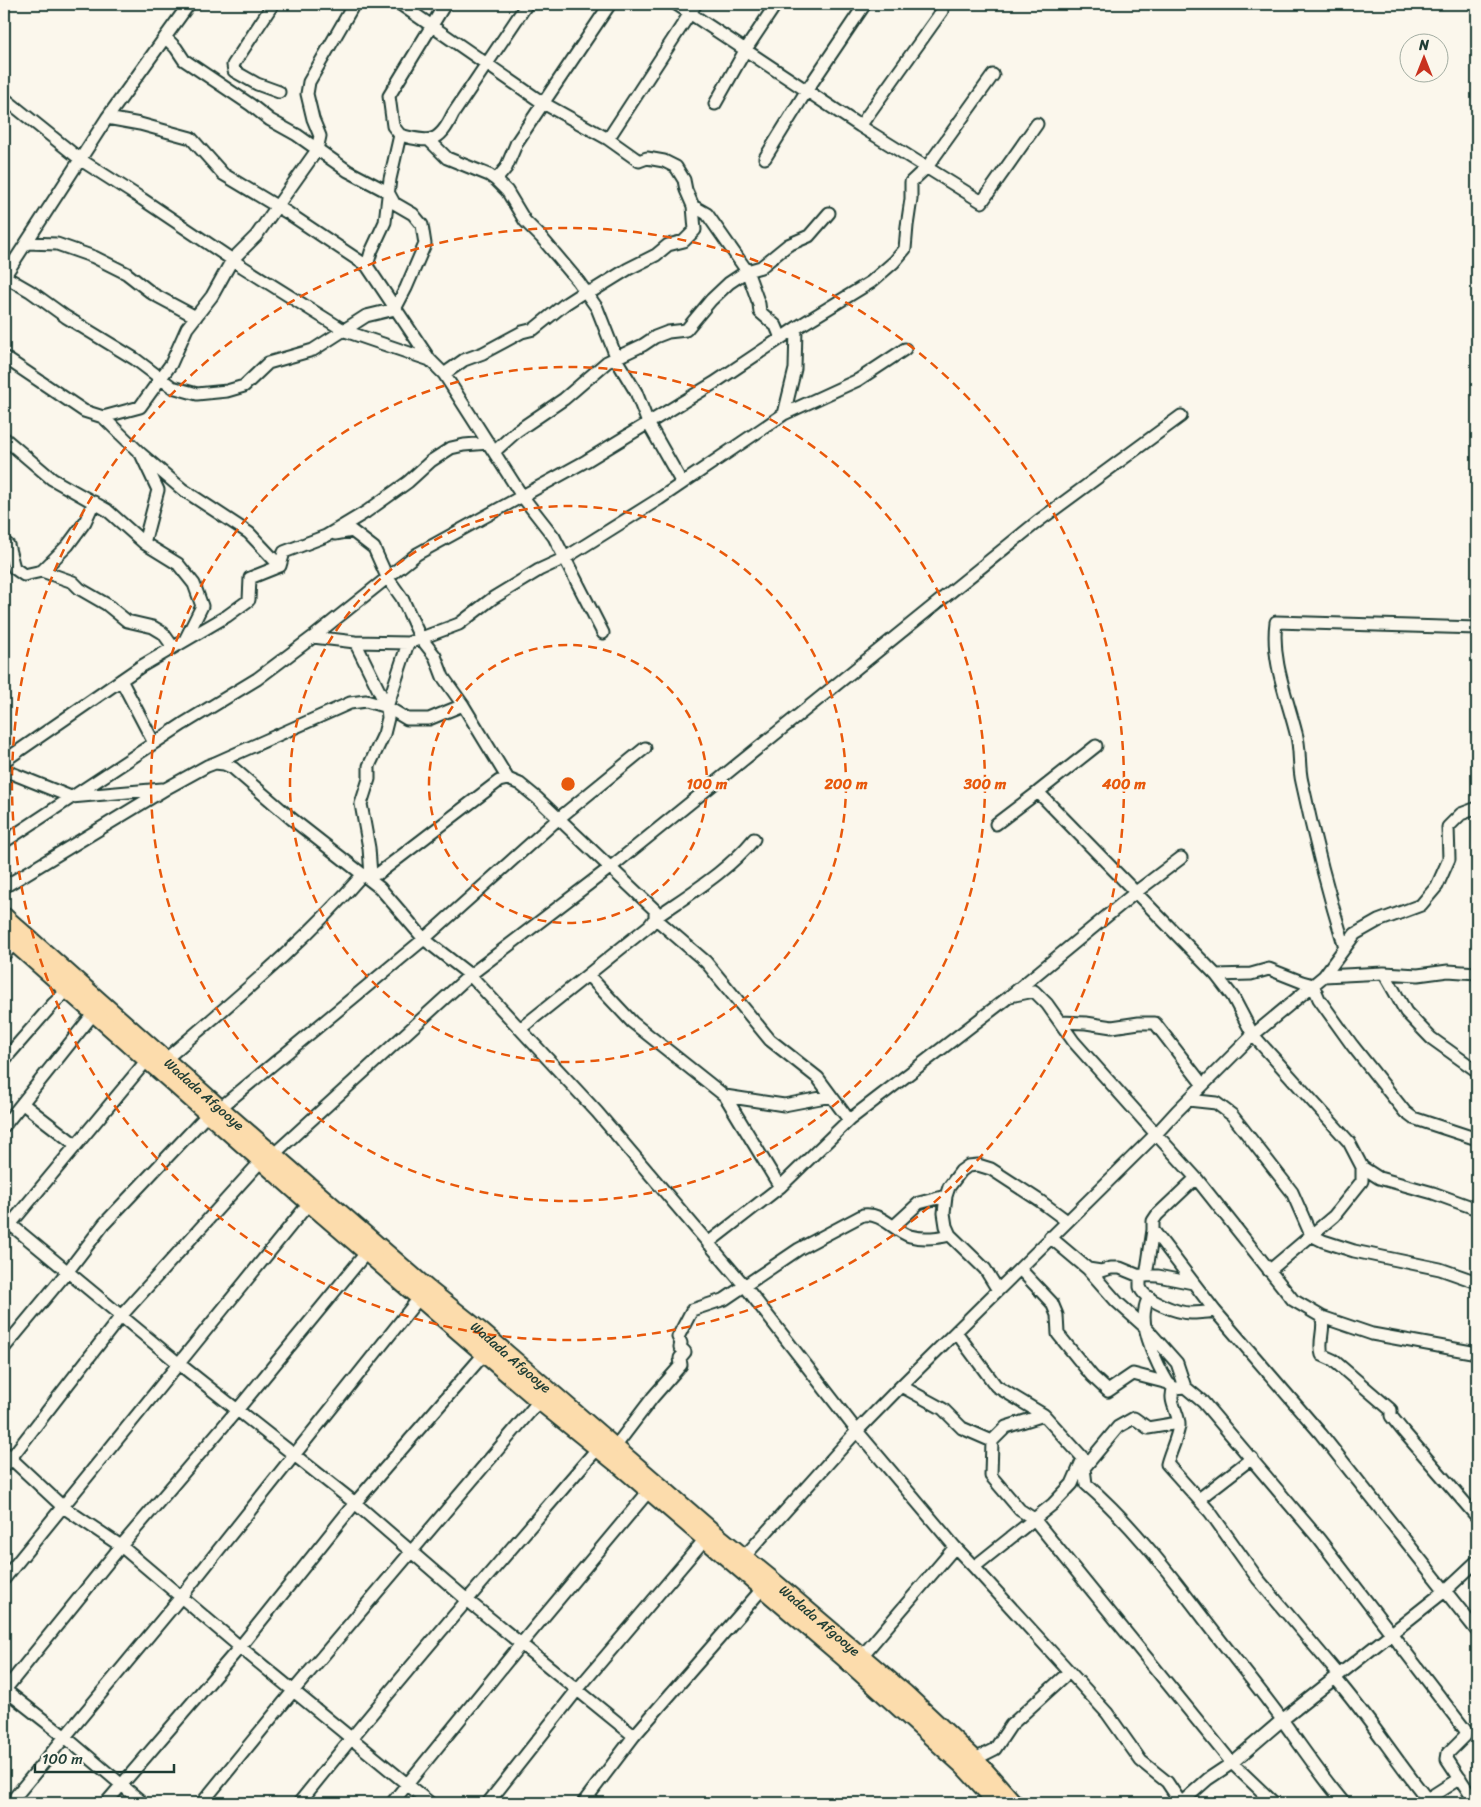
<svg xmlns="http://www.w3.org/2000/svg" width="1481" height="1807" font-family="Sriracha,sans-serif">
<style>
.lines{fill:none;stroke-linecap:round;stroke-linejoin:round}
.minor-casing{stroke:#1f3d34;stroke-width:15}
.highway-casing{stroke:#1f3d34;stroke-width:20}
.minor{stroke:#fbf7ec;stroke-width:11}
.highway{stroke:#fcdcac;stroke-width:16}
.ring{fill:none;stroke:#e8590c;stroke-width:2.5;stroke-dasharray:9 6}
.labels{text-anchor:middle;stroke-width:4.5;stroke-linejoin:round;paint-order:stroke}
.street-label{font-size:14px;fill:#1f3d34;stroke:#fbf7ec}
.centre{fill:#e8590c;stroke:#fbf7ec;stroke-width:2.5}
.ring-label{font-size:15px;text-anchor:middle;font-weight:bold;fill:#e8590c;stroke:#fbf7ec;stroke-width:4.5;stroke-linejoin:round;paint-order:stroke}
</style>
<rect width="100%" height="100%" fill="#fbf7ec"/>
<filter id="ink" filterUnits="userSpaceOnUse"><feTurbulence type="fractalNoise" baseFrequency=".02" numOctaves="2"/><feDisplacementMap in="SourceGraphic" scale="10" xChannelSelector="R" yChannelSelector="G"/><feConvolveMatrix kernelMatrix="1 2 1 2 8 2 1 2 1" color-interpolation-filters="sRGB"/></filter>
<g filter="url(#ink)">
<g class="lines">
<!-- minor casing -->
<g class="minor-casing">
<path id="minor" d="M273,4L233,65L234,71L257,84L279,92
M400,4L543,103L608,139L639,161L647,158L664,161L676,167L684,180L686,190L693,206L695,230L684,241L668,245L656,255L628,269L594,290L582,293L565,304L534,329L522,332L483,353L464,360L444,374
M676,4L860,126L982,202L1037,124
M4,98L81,160L142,199L243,267L345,331L430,360L444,374L522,496L554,537L603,633
M715,104L746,49L776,4
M107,118L140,124L191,138L223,174L288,213L367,266
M860,126L942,11L941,4
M400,135C430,143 439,144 453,114L527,4
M608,139L696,4
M429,140L447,158L489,175L496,180L507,191L525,221L541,237L578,281L597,308L619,364L636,392L648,423L682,483
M765,158L807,90L865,4
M496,180L506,168L517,142L610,4
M693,206L707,214L747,271L759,304L760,312L776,326L781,338
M26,243L57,244L94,257L126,273L153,294L196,317
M4,276L30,291L66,317L135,359L172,387L197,394L227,391L244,386L268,363L313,350L366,316L395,309L406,288L425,244L422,225L413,214L394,203L388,192L348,171L297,135L270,120L251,105L184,60L176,48L166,38
M4,277L107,118L189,4
M4,357L84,411L103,417L140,407L171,364L187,328L212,296L232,260L256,236L317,150L320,136L313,119L307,94L309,82L354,4
M430,360L367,266L371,252L385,222L390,179L400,135L393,126L389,96L445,4
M784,414L795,369L796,328
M103,417L141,454L158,490L144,543
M4,438L52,479L107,510L144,543L178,564L194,584L202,606L185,640
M494,452L517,431L564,399L607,362L643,345L655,337L668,332L686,330L711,300L729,283L747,271L761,267L788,245L809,236L829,213
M141,454L182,489L249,533L280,566
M335,534L352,531L374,548L387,577L402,598L420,637L435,656L443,677L463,705
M4,542L8,545L14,568L24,575L42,571L68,545L85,522L94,502
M42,571L73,582L80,589L106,604L127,621L153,627L163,633L173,647
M313,637L355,642L408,643L459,624L493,598L539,570L565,558L659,499L784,414L858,380L905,349
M355,642L387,707L388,718L384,734L369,766V779L361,804L369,848L371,875
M121,680L154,743
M387,707L408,643
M1096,746L1038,792L1216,975L1233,997L1253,1035L1349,1142L1362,1167L1379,1178L1433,1193L1477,1209
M4,761L140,667L227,616L249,600L250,578L280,566L284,552L326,536L366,512L408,482L431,461L451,448L464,445L489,443
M215,763L350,703L366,701L387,707L407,719H429L463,705L508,779
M4,770L71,797L162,789
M996,824L1038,792
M754,839C728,871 689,894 655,918L706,962L770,1040L818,1078L849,1120
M4,842L183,724L257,679L313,637L417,554L586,461L714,383L796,328L871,282L894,262L905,249L907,226L911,199V182L927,167L993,75
M4,887L167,788L207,766L215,763L224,764L233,768L292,819L380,888L424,939L470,975L520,1029L597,1112L744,1285L857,1431L955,1547L974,1567L1107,1713L1141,1761L1167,1782L1181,1803
M1345,948C1328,893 1314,838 1302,782C1298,766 1301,749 1296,733C1287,697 1271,660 1276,622L1477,628
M4,955L14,943
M1384,973L1418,975L1448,971L1477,973
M588,975L632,1022L725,1096L780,1187
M1216,975L1251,974L1269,969L1302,982L1313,985L1319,999L1352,1045L1405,1112L1413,1118L1477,1139
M1324,976L1355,934L1378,921L1421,905L1437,886L1449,859L1448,827L1461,814L1477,808
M1010,996L1034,991L1047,1004L1074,1042L1156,1134L1177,1111L1253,1035L1324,976L1384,973L1406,1012L1431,1038L1477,1071
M1060,1022L1086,1023L1112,1027L1139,1023H1155L1203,1085
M166,1059C234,1000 304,943 363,874L371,875L379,873L499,781L508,779L520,784L537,798L655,910V918L650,925L520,1029
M4,1060L53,1004L67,991
M725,1096L784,1105L831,1096
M1188,1100L1216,1103L1232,1115L1292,1192L1311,1235L1323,1241L1354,1251L1440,1269L1477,1282
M23,1104L76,1145
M220,1108L424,939L558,819L645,748
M4,1126L94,1013
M274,1154L470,975L611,867L1037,522L1181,416
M4,1219L178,1363L355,1503L467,1600L634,1736
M894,1226L919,1203L946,1196
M1153,1230L1215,1311L1321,1434L1477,1631
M4,1232L147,1060
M1050,1237L1088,1269L1101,1271L1111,1268H1120L1137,1275L1158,1276L1193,1283
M708,1243L780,1187L849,1120L1010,996L1136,892L1181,858
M1020,1269L1052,1303L1057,1315L1058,1334L1092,1376L1108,1391L1133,1374L1168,1383L1174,1388C1167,1401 1180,1414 1179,1426C1177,1439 1170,1452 1167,1464L1210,1512L1258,1579L1339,1675
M1088,1269L1117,1302L1146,1328L1177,1363L1185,1387
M1269,1271L1334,1216L1362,1181V1167
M1140,1276C1140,1279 1140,1284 1140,1287C1144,1301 1178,1313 1191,1313C1199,1313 1207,1312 1215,1311
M1146,1276L1153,1230V1221L1157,1215L1196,1178
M998,1290L985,1269L950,1235L946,1226L944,1213L946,1196L949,1187L961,1171L968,1166L978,1165L991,1169L1040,1201L1067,1221
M1149,1297C1147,1301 1145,1305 1145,1309C1140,1329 1158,1366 1168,1383
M1322,1317C1325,1331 1318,1341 1322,1355L1333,1360L1391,1410V1416L1403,1431L1477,1517
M956,1332L996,1386L1044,1415
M4,1348L68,1271L104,1224L207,1115
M901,1386L943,1409L962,1428L992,1441L1006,1427L1044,1415L1084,1459V1468L1118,1427L1134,1418L1148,1428L1172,1424L1179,1425
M1174,1388L1185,1387L1203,1402L1319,1539L1466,1731L1465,1736L1448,1753L1447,1759L1476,1803
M992,1441L991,1476L1020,1510L1034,1519L1232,1763L1274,1803
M615,1447L653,1397L681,1365L680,1358L685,1352L680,1347L681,1343L678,1337L692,1310L725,1299L799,1249L863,1215C882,1212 894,1231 910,1236C924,1240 937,1238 950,1235
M4,1452L63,1507L121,1546L240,1647L430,1803
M4,1467L121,1316L261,1161
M1084,1468L1086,1484C1130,1522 1166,1569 1201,1615C1228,1651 1257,1685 1283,1721C1303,1749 1322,1777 1344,1803
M1199,1499L1252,1458
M744,1557L857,1431L901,1386L1156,1134L1196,1178L1293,1300L1322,1317L1372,1334L1477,1353
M974,1567L1053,1504L1072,1484L1082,1461
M4,1579L309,1203
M862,1656L955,1547
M1335,1678C1368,1716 1395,1759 1427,1799
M4,1689L64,1736L143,1803
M4,1691L121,1546L238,1409L366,1253
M975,1759L995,1749L1011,1725L1069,1672
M10,1803L181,1597L420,1297
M106,1803L240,1647L355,1503L485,1353
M202,1803L294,1690L539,1401
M299,1803C395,1683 496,1566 597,1449
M392,1803L521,1644L648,1492
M488,1803L577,1690L705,1539
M583,1803L634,1736L763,1588
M1181,1803L1208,1779L1232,1763L1282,1720L1446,1590L1477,1561
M1421,1803L1460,1778"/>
</g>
<!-- highway casing -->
<g class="highway-casing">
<g id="highway">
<path id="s1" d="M4,916L220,1108L427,1288L481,1331L712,1531L770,1578L905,1693L975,1759L1014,1803"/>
<path d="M4,934L309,1203L539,1401L621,1467L845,1659L963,1766L997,1803"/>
</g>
</g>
<!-- minor -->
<use href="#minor" class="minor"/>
<!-- highway -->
<use href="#highway" class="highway"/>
</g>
</g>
<!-- distance rings -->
<g class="ring">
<circle cx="568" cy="784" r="139"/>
<circle cx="568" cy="784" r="278"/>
<circle cx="568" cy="784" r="417"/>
<circle cx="568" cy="784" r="556"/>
</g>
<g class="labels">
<!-- street labels -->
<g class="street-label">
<text dy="5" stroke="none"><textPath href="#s1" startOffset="268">Wadada Afgooye</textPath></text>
<text dy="5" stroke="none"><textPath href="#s1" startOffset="672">Wadada Afgooye</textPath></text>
<text dy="5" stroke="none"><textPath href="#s1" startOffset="1078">Wadada Afgooye</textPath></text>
</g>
</g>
<circle cx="568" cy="784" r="8" class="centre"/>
<g class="ring-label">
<text x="707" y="789">100 m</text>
<text x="846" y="789">200 m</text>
<text x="985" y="789">300 m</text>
<text x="1124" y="789">400 m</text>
</g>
<!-- margin -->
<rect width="1481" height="1807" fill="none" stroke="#fbf7ec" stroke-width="20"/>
<rect x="10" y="10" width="1461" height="1787" fill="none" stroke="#1f3d34" stroke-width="2" filter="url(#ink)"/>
<!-- north arrow -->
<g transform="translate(1424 58)"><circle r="24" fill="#fbf7ec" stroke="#a3ada2"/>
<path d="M0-4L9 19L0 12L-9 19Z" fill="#c8321e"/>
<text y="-8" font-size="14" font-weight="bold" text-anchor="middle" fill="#1f3d34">N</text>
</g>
<!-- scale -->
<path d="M35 1764v8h139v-8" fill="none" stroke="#1f3d34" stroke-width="2.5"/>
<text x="42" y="1764" font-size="15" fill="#1f3d34" stroke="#fbf7ec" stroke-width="4" paint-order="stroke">100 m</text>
</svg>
